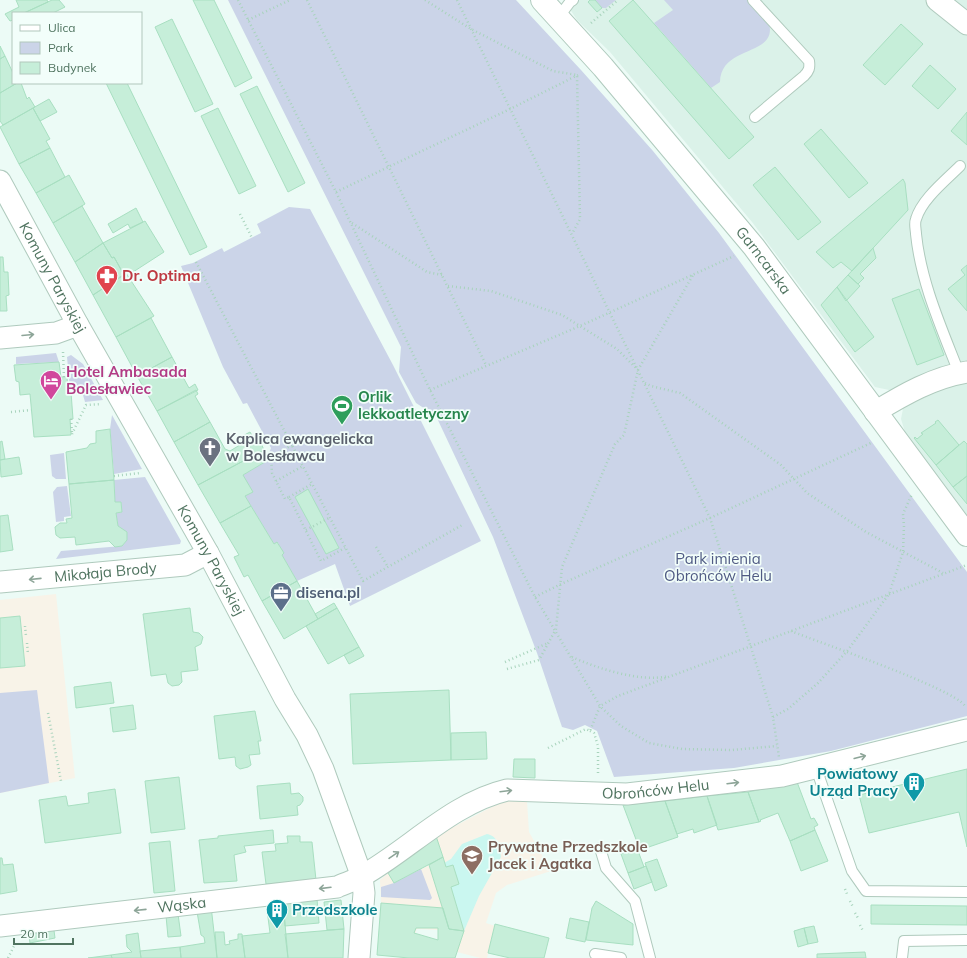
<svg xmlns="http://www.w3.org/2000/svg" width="967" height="958" font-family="Mulish,sans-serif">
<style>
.residential{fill:#dbf2e9}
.education{fill:#f8f3e8}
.green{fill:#cbd4e8}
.sand{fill:#caf7f0}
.building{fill:#c6eed9;stroke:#a8dfc1;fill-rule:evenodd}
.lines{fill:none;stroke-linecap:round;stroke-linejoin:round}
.service-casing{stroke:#afcabd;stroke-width:12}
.minor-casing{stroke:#afcabd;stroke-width:23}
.tertiary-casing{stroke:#afcabd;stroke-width:24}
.path{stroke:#a8d3bc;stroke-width:2.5;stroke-dasharray:1 3;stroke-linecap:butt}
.service{stroke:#fff;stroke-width:10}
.minor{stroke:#fff;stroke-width:21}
.tertiary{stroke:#fff;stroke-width:22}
.oneway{stroke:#8da598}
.labels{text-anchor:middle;stroke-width:3.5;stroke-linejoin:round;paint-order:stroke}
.street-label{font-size:15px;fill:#507460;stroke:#f2fefa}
.health-label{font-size:15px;font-weight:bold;fill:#be3a42;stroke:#f2fefa;text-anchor:start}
.hotel-label{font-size:15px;font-weight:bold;fill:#b23c85;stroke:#f2fefa;text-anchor:start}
.leisure-label{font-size:15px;font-weight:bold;fill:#27864d;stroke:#f2fefa;text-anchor:start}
.worship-label{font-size:15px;font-weight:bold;fill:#5b616d;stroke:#f2fefa;text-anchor:start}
.park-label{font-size:15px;fill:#505b84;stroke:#f2fefa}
.service-label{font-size:15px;font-weight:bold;fill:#4e5e75;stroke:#f2fefa;text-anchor:start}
.culture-label{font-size:15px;font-weight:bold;fill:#0d838f;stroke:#f2fefa;text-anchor:end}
.education-label{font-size:15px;font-weight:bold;fill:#785e54;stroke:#f2fefa;text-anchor:start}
</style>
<rect width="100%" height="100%" fill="#ecfbf6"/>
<!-- residential -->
<path class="residential" d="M564,0H967V515L905,432L901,419L903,409L889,390L875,387L752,222L610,52L577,20Z"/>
<!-- education -->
<path class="education" d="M56,594L75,778L0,793V600Z
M505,800L527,801L529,832L551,871L507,885L496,893L486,923L495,926L487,958H480L457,952L464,931L449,929L438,930L417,929L405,957L377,955L381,903L380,880L388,873L394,883L443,858L436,836Z"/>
<!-- green -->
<path class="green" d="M228,0H516L581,70L653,151L719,233L967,572V716L831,751L734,768L614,777L597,731L585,725L573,730L562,727L537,653L493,537L436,416L416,403L399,372L401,347Z
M595,0H616L606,8H602Z
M664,0H748L769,23C778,57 721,44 720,82L711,88L654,23L673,10Z
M289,207L310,209L393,365L481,541L350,606L335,564L297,581L282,555L283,553L278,543L274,544L245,496L243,475L270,459L268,456L271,448L247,403L243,404L223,367L181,266L193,263L222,248L224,252L261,233L257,224Z
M56,353L59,362L16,364V357Z
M71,355L83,364L103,400L85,402L81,388L70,389L67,357Z
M112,415L142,469L114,474L110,429Z
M64,453L66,479H56L52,476L50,455Z
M145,477L181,541L180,544L56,559L61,551L122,546L127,540L126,532L118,526L116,513L122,512L115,502L114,480Z
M67,486L71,516L64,517V521L56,522L53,492L57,487Z
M37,690L49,783L0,793V693Z
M421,869L432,898L430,900L381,897V887L394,883Z"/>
<!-- sand -->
<path class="sand" d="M487,834C498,836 500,847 501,857L479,896L464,931L451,887L459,884L453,865L446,867L444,863L451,859L462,844Z"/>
<!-- building -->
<path class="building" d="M16,0H47L48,2L24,13H13V20L10,21L5,14L19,7Z
M52,0H59L65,7L53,13H24Z
M193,0H214L252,78L235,87Z
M590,0H595L602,8L597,12L588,2Z
M633,0L754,137L729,159L609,21Z
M172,19L213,104L195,112L155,27Z
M901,24L923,44L885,85L863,65Z
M0,46L5,56L0,59Z
M5,56L13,73V83H17L0,93V59Z
M930,65L956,89L938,109L912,86Z
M17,83H21L27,99L29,97L35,107L3,125L0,121V93Z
M106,83H127L207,247L190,255Z
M257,86L305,183L288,192L240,94Z
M49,99L57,112L40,121L33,108Z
M33,108L50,139L46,141L50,148L19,164L0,127Z
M218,108L256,186L239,194L201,116Z
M967,112V145L951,131Z
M821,129L868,183L849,198L804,144Z
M50,148L65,177L36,193L19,164Z
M775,167L821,222L798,240L753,185Z
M69,175L85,204L53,223L36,193Z
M903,179L905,183L908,210L852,271L841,262L833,268L816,252Z
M82,206L103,243L75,262L53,223Z
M136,208L143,222L130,228L128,224L113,233L108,224Z
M145,221L164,252L130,274L129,272L124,275L114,257L112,258L103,243Z
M103,243L112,258L114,257L124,275L93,295L75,262Z
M873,248L876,258L860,274L864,278L858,284L848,275Z
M0,257H3L4,272H8L9,295L6,296L7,311H0Z
M967,265V311L948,289L965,275L961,270Z
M126,273L154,316L116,337L93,295Z
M848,275L860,286L846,301L837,287Z
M837,287L874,337L855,352L821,305Z
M919,289L944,355L917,365L892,299Z
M151,318L172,357L137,376L116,337Z
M172,357L189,388L195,384L198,390L157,411L137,376Z
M59,362L61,377H67L68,392H71L73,419H70L71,435L34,437L30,394L20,395L19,382L16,381L14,365Z
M196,390L198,394L195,396L210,422L174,442L157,411Z
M938,420L959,445L936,465L914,438L915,437L917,439L923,434L921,433L936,423L935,422Z
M210,422L225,449L230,451L253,437L256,443L260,441L264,450L198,485L174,442Z
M110,429L114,480L69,484L66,452L87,448L90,444L96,443V431Z
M250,432L253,437L240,445L237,439Z
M2,441L5,459L0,460V442Z
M964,441L967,444V476L953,487L936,465Z
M264,450L270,459L243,475L253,492L245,496L251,506L220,523L198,485Z
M19,457L22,474L1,477L0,460Z
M967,476V504L953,487Z
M114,480L115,502H121L122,512L116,513L118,526L127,532V540L122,546L115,547L109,541L76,545L75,537L60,538L56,535L55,527L60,523H67L66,519L72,518L69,484Z
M308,489L339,548L326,554L295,497Z
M251,506L274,544L277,542L284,553L282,555L297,581L262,601L248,575L244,577L234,557L239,555L220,523Z
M8,515L13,550L0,552V516Z
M297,581L318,619L284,639L262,601Z
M334,603L337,608L318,619L315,614Z
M190,608L193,632L199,633L203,637L201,644L195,647L198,670L181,672L182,682L179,685L172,686L168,683L166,674L151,676L143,614Z
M337,608L359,647L328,664L306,626Z
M20,616L25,666L0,668V618Z
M359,647L364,656L349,664L344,655Z
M111,682L114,703L76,708L74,687Z
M449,690L451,760L353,764L350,694Z
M133,705L136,729L113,732L110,708Z
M255,711L261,741H258L260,754L249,755L251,765L248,767L240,769L236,766L235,757L219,759L214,716Z
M486,732L487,759L451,760V733Z
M514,759H535V778L513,777Z
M967,769V847L959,812L869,833L859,795Z
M179,777L185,829L151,833L145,781Z
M797,782L811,819L814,818L818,825L814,827L815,830L790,841L778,813L760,820L761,821L759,822L748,792Z
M290,783L291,794L299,793L303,797V801L300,805L297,806L298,815L260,819L257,786Z
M115,789L121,833L45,843L39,800L66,796L68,806L89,803L88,793Z
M748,792L759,822L718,830L707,796Z
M707,796L717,825L694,833L693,829L677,834L665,801Z
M665,801L678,837L640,850L623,805Z
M273,830L274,843L244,846L246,852L234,855L237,881L204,883L199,840L218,838V836Z
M815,830L828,861L801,871L790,841Z
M287,836H300V842H312L316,880L266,884L262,852L276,851L275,844L288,843Z
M436,836L443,857L394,883L388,873Z
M170,841L175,891L154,893L149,843Z
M637,848L644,867L628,873L621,854Z
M443,857L446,867L453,865L459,884L451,887L464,931L449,929L429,865Z
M0,858H2L3,865L13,864L17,891L0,894Z
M657,859L667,886L655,891L645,863Z
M646,866L652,882L634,889L628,873Z
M317,899L319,923L285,926L283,901Z
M341,900L344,929L327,930L324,902Z
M283,901L288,958H245L242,936L270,933L266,902Z
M596,901L633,924V945L586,940L592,908Z
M381,903L443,908L449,929L464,931L455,958H409L377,955ZM416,928H438V940L414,933Z
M871,905L967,906V925L871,924Z
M196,906H211L217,958H181L180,947L205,943L204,937L201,935Z
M178,914L181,936L168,937L166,916Z
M570,918L589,922L585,942L566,938Z
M53,923L55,938L30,943L28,928Z
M495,924L549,938L544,958H510L488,953Z
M814,926L818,942L808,944L804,928Z
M804,928L808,944L798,947L794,931Z
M344,929L343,958H288L285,934Z
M215,932H224L225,945L230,944L229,941L238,939V934H242L245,958H217Z
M138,933L141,958H112L111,955L132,952L127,947L126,935Z
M180,947L181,958H141L140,951Z
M865,952L866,958H817V954Z
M111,955L112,958H88Z"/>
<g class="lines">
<!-- service casing -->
<g class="service-casing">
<path id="service" d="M753,0L809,61C810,68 809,71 804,76L755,117
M558,18L570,2L573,0
M959,373C942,329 921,283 916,234C916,230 914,224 916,219C922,199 945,181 960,166
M816,768L852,871L866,891L967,892
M600,848L606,868L635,901L650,958
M595,954L621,958
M902,958L904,941L967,940"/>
</g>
<!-- minor casing -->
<g class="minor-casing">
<g id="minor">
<path d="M937,0L967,24"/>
<path id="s1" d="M0,181L78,325L208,553L285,699L307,735L323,769L362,877L364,893L359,958"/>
<path d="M0,338L56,333L78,325"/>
<path d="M875,412C903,395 934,377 967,372"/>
<path id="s2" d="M0,582L185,565L208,553"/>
<path id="s3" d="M0,926L337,887C345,883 354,881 362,876C410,849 452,803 507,790L627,794L782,776L967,730"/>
</g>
</g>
<!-- tertiary casing -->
<g class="tertiary-casing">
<g id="tertiary">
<path id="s4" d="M542,0L603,67L754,247L967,535"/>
</g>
</g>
<!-- path -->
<path class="path" d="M238,0L336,192L430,390L535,597L600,706L621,726L649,743L682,749L732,750L777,746
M307,0L486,365
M425,0L471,29L553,71L577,75L580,219L572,234
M457,0L710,518L773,717L779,757
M248,20L290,0
M591,23L618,0
M336,192L510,109L578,75
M240,214L252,238
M352,223L427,272L442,275
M196,262L363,581L464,524
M448,286L491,291L562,315L617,349L636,368
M63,352L64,377
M645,383L651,386L680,393L781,465L807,493L866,532L943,573
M430,390L580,326L734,256
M11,412L31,410
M71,419L72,433
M72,434L86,405L101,404
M292,445L271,457L272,473L285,499L289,497L321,561L345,548
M114,476L140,473
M276,481L303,466
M289,497L312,484
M306,530L329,518
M376,547L388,567
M535,597L561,584L710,518L873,442
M25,626L26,636
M791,631C818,642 955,689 965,706
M27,643L28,654
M572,657C596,668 642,683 668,676
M505,662L548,643
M507,669L539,660L556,629L562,567L615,444L624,435L638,370L693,275
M48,713L61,781
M773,717L788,709L818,683L848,650L889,594L903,552L904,526L903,514L912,494
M590,731L594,733L598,746V774
M548,748L586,729L590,731L600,706L618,696L967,565
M845,889L847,894
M850,901L853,907
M855,913L858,918
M860,925L863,931
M8,958L15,944"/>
<!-- service -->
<use href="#service" class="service"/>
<!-- minor -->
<use href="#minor" class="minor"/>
<!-- tertiary -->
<use href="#tertiary" class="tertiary"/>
</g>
<!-- one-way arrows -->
<defs><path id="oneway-shaft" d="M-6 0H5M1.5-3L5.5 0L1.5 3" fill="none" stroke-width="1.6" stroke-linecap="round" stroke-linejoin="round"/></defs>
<g class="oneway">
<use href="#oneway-shaft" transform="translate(28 335) rotate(-5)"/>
<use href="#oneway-shaft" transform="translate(35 579) rotate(174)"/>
<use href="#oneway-shaft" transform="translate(860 757) rotate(-14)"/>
<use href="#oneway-shaft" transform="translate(733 783) rotate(-7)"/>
<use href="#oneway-shaft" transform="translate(506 791) rotate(-7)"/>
<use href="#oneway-shaft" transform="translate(394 855) rotate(-34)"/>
<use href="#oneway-shaft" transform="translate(325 888) rotate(173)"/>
<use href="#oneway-shaft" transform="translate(140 910) rotate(174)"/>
</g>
<!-- icons -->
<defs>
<g id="pharmacy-pin" transform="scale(1.15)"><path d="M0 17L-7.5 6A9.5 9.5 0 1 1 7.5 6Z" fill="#e0444e" stroke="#f2fefa"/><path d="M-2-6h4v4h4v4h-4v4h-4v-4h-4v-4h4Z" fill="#fff"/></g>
<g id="hotel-pin" transform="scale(1.15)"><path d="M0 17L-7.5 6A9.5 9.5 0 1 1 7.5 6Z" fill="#d1479c" stroke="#f2fefa"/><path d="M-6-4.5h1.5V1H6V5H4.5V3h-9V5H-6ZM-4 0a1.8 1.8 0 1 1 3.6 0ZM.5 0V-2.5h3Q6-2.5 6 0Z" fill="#fff"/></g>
<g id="stadium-pin" transform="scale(1.15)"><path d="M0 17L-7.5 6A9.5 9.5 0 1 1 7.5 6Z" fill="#2e9e5b" stroke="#f2fefa"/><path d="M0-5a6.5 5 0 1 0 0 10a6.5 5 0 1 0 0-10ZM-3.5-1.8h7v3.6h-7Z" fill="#fff"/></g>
<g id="church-pin" transform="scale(1.15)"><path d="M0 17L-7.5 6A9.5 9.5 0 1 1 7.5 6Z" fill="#6b7280" stroke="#f2fefa"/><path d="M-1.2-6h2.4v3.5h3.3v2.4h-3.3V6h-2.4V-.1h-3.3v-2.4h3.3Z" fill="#fff"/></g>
<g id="office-pin" transform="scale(1.15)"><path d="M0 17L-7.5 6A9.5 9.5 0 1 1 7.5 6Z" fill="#5c6f8a" stroke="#f2fefa"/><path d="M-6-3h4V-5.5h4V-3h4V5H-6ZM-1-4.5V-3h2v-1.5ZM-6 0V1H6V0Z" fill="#fff"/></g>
<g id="building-pin" transform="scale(1.15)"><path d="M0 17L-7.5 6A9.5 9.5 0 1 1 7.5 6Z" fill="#0f9aa8" stroke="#f2fefa"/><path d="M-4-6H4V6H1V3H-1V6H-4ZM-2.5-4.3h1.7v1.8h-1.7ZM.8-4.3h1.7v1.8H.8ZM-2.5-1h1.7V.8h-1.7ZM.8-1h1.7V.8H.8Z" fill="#fff"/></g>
<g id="school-pin" transform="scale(1.15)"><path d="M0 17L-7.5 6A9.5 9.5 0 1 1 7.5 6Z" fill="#8d6e63" stroke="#f2fefa"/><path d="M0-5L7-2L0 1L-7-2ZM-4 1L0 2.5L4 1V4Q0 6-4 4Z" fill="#fff"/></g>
</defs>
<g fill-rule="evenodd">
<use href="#pharmacy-pin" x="107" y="276"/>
<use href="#hotel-pin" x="51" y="381"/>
<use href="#stadium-pin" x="342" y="406"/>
<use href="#church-pin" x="210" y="448"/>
<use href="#office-pin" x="281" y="593"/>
<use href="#building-pin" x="914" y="783"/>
<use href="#school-pin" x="472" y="856"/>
<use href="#building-pin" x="277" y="910"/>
</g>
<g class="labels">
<!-- street labels -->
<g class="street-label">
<text dy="5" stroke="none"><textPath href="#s4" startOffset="342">Garncarska</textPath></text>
<text dy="5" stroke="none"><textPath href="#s1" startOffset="110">Komuny Paryskiej</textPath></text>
<text dy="5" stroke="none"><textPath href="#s1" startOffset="434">Komuny Paryskiej</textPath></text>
<text dy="5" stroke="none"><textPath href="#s2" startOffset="106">Mikołaja Brody</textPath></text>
<text dy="5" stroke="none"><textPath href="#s3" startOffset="685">Obrońców Helu</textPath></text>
<text dy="5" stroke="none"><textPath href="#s3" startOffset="183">Wąska</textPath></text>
</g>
<!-- health labels -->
<g class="health-label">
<text x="122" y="281">Dr. Optima</text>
</g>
<!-- hotel labels -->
<g class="hotel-label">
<text x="66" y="377">Hotel Ambasada<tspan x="66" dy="17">Bolesławiec</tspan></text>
</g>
<!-- leisure labels -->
<g class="leisure-label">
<text x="358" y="402">Orlik<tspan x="358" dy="17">lekkoatletyczny</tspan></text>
</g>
<!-- worship labels -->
<g class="worship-label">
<text x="226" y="444">Kaplica ewangelicka<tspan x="226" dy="17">w Bolesławcu</tspan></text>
</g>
<!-- park labels -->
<g class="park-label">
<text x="718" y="564">Park imienia<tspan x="718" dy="17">Obrońców Helu</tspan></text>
</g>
<!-- service labels -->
<g class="service-label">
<text x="296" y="598">disena.pl</text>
</g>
<!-- culture labels -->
<g class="culture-label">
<text x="898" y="779">Powiatowy<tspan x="898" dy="17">Urząd Pracy</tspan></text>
<text x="292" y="915" text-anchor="start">Przedszkole</text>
</g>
<!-- education labels -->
<g class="education-label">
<text x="488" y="852">Prywatne Przedszkole<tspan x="488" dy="17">Jacek i Agatka</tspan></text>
</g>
</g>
<!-- legend -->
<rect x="12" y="12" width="130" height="72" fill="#f2fefa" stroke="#b1c7bc"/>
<rect x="20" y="25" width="20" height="6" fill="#ffffff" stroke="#b1c7bc"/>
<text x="48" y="32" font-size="12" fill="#507460">Ulica</text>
<rect x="20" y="42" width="20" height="12" fill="#cbd4e8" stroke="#b1c7bc"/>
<text x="48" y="52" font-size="12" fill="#507460">Park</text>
<rect x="20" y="62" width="20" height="12" fill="#c6eed9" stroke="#b1c7bc"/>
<text x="48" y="72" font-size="12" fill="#507460">Budynek</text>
<!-- scale -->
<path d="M14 938v6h59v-6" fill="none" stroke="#507460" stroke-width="2"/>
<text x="20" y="938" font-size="12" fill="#507460" stroke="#f2fefa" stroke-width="3" paint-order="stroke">20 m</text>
</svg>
